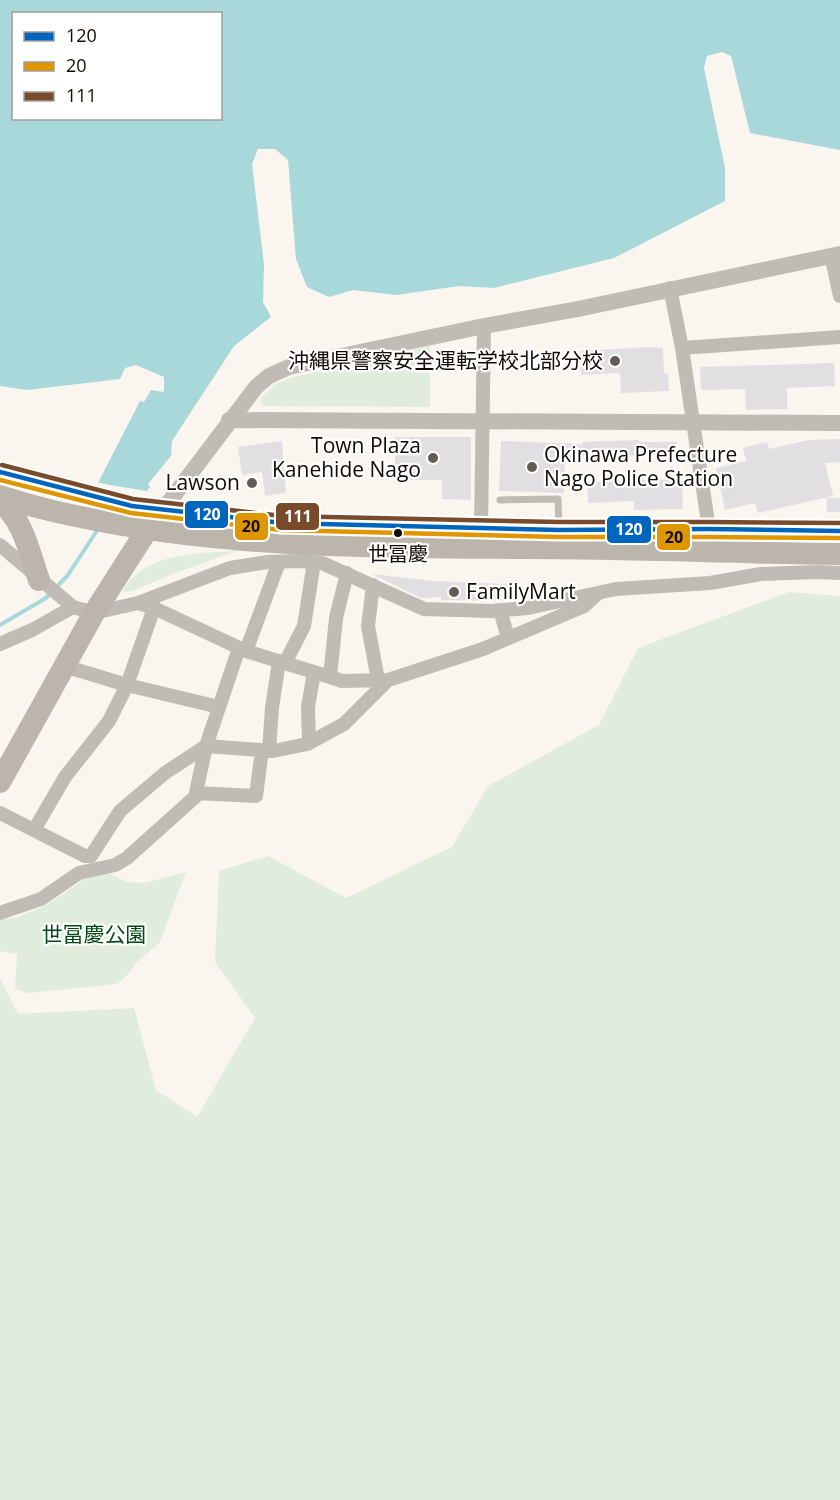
<svg xmlns="http://www.w3.org/2000/svg" width="840" height="1500" font-family="'Open Sans','Noto Sans JP',sans-serif">
<style>
.green{fill:#e0eddc}
.water{fill:#a8d8d9;fill-rule:evenodd}
.pier{fill:#faf5ef}
.lines{fill:none;stroke-linecap:round;stroke-linejoin:round}
.stream{stroke:#a8d8d9;stroke-width:4}
.building{fill:#e2dfe3}
.service{stroke:#c0bbb4;stroke-width:7}
.minor{stroke:#c0bbb4;stroke-width:14}
.tertiary{stroke:#c0bbb4;stroke-width:16}
.trunk{stroke:#bcb5ac;stroke-width:22}
.bus-1-casing{stroke:#fff;stroke-width:9}
.bus-2-casing{stroke:#fff;stroke-width:9}
.bus-3-casing{stroke:#fff;stroke-width:9}
.bus-1{stroke:#0065bd;stroke-width:4.5}
.bus-2{stroke:#e09600;stroke-width:4.5}
.bus-3{stroke:#7a4b2a;stroke-width:4.5}
.poi-dot{fill:#635c56;stroke:#fff;stroke-width:2}
.bus-dot{fill:#120a03;stroke:#fff;stroke-width:2}
.labels{text-anchor:middle;stroke-width:4.5;stroke-linejoin:round;paint-order:stroke}
.bus-label{font-size:20px;fill:#120a03;stroke:#fff}
.poi-label{font-size:21px;fill:#120a03;stroke:#fff;text-anchor:end}
.park-label{font-size:21px;fill:#024817;stroke:#fff}
.line-badge{stroke:#fff;stroke-width:2}
.badge-label{font-size:16px;text-anchor:middle;font-weight:bold;fill:#fff}
.pale-badge-label{font-size:16px;text-anchor:middle;font-weight:bold;fill:#111}
</style>
<rect width="100%" height="100%" fill="#faf5ef"/>
<!-- green -->
<path class="green" d="M430,346V407L263,406L260,399L275,384L290,378Z
M237,551L175,573L133,591L124,592L123,590C147,552 197,553 237,551Z
M789,592L840,596V1500H0V978L18,1014L134,1008L156,1090L197,1117L255,1018L215,962L219,871L268,856L346,898L452,847L488,786L599,725L638,648Z
M186,872L160,942L137,962L127,975L117,984L29,993L15,989L17,954L0,951V919L16,918L47,905L85,879L107,873L128,882L144,883Z"/>
<!-- water -->
<path class="water" d="M0,0H840V150L750,133L731,56L722,52L707,56L704,68L725,168V201L614,258L494,288L459,286L396,295L353,290L329,297L307,287L296,259L288,160L275,149H258L252,164L264,264L263,302L271,317L234,346L172,441L171,456L148,484L150,487L147,491L98,483L140,401L144,402L151,390L164,392V377L136,365L125,368L120,379L27,390L0,386ZM14,14H220V118H14Z"/>
<!-- pier -->
<path class="pier" d="M95,482L141,492L140,493L97,486Z"/>
<g class="lines">
<!-- stream -->
<path class="stream" d="M0,625L46,598L68,575L98,529"/>
</g>
<!-- building -->
<path class="building" d="M649,347L663,348L664,373H668L669,391L621,393L620,373L581,375L580,351Z
M834,363L835,386L787,388V409L746,410L745,389L701,390L700,367Z
M395,437H471V500L442,499V480H395Z
M840,439V462L825,463L833,496L758,513L755,503L725,510L716,468L746,461L743,448L767,442L769,449L809,440Z
M639,440V442H677V454L565,458L564,493L499,491L501,441L582,444V442Z
M282,441L286,493L265,496L262,472L242,475L238,447Z
M682,479L683,509L634,510V501L588,503L587,482Z
M826,498H840V512H827Z
M372,574L434,581L507,584V601L441,600V597L421,598Z"/>
<g class="lines">
<!-- service -->
<path class="service" d="M500,500L558,499L559,527"/>
<!-- minor -->
<path class="minor" d="M831,255L840,296
M670,288L682,348L709,529
M682,348L840,337
M481,528L484,326
M0,545L73,607L94,613L138,603L230,568L268,562L299,561L322,563L424,609L491,611L528,608L616,589L710,583L761,574L817,572L840,573
M373,585L368,626L378,680
M138,603L154,608L246,651L330,677L342,681L388,680L483,649L584,606L598,593
M500,610L508,638
M0,644L32,630L73,607
M246,651L279,562
M285,663L304,626L314,562
M64,666L127,685L219,707
M330,677L336,618L347,573
M309,742L308,707L314,672
M269,751L272,708L279,661
M196,793L256,796L262,750
M0,813L85,856H91L120,811L165,773L206,746L273,751L307,744L344,724L388,680
M34,830L65,777L109,721L127,685L154,608
M0,913L41,899L79,873L115,865L127,858L195,797L206,746L239,648"/>
<!-- tertiary -->
<path class="tertiary" d="M229,420L840,423
M160,510L169,502L256,387L269,376L289,367L484,326L578,309L840,254"/>
<!-- trunk -->
<path class="trunk" d="M0,472L132,506L282,523L559,530L709,529L840,531
M0,496C35,508 70,515 106,522C244,548 386,547 527,548C631,548 736,553 840,554
M0,501C24,521 29,552 39,580
M0,782L94,613L154,519"/>
<!-- bus-1 casing -->
<g class="bus-1-casing">
<path id="bus-1" d="M0,472L132,506L282,523L559,530L709,529L840,531"/>
</g>
<!-- bus-2 casing -->
<g class="bus-2-casing">
<path id="bus-2" d="M0,480L131,513L281,530L559,537H709L840,538"/>
</g>
<!-- bus-3 casing -->
<g class="bus-3-casing">
<path id="bus-3" d="M2,465L133,499L283,516L559,522H709L840,523"/>
</g>
<!-- bus-1 -->
<use href="#bus-1" class="bus-1"/>
<!-- bus-2 -->
<use href="#bus-2" class="bus-2"/>
<!-- bus-3 -->
<use href="#bus-3" class="bus-3"/>
</g>
<!-- markers -->
<g class="poi-dot">
<circle cx="615" cy="361" r="6"/>
<circle cx="433" cy="458" r="6"/>
<circle cx="532" cy="467" r="6"/>
<circle cx="252" cy="483" r="6"/>
<circle cx="454" cy="592" r="6"/>
</g>
<circle class="bus-dot" cx="398" cy="533" r="5"/>
<g class="labels">
<!-- bus labels -->
<g class="bus-label">
<text x="398" y="561">世冨慶</text>
</g>
<!-- poi labels -->
<g class="poi-label">
<text x="603" y="368">沖縄県警察安全運転学校北部分校</text>
<text x="421" y="453">Town Plaza<tspan x="421" dy="24">Kanehide Nago</tspan></text>
<text x="544" y="462" text-anchor="start">Okinawa Prefecture<tspan x="544" dy="24">Nago Police Station</tspan></text>
<text x="240" y="490">Lawson</text>
<text x="466" y="599" text-anchor="start">FamilyMart</text>
</g>
<!-- park labels -->
<g class="park-label">
<text x="94" y="942">世冨慶公園</text>
</g>
</g>
<g class="line-badge">
<rect x="184" y="500" width="45" height="29" rx="6" fill="#0065bd"/>
<rect x="275" y="502" width="45" height="29" rx="6" fill="#7a4b2a"/>
<rect x="234" y="512" width="35" height="29" rx="6" fill="#e09600"/>
<rect x="606" y="515" width="46" height="29" rx="6" fill="#0065bd"/>
<rect x="656" y="523" width="35" height="28" rx="6" fill="#e09600"/>
</g>
<g class="badge-label">
<text x="207" y="520">120</text>
<text x="298" y="522">111</text>
<text x="629" y="535">120</text>
</g>
<g class="pale-badge-label">
<text x="251" y="532">20</text>
<text x="674" y="543">20</text>
</g>
<!-- legend -->
<rect x="12" y="12" width="210" height="108" fill="#ffffff" stroke="#a09d9a" stroke-width="1.5"/>
<rect x="24" y="32" width="30" height="9" fill="#0065bd" stroke="#a09d9a" stroke-width="1.5"/>
<text x="66" y="42" font-size="18" fill="#120a03">120</text>
<rect x="24" y="62" width="30" height="9" fill="#e09600" stroke="#a09d9a" stroke-width="1.5"/>
<text x="66" y="72" font-size="18" fill="#120a03">20</text>
<rect x="24" y="92" width="30" height="9" fill="#7a4b2a" stroke="#a09d9a" stroke-width="1.5"/>
<text x="66" y="102" font-size="18" fill="#120a03">111</text>
</svg>
